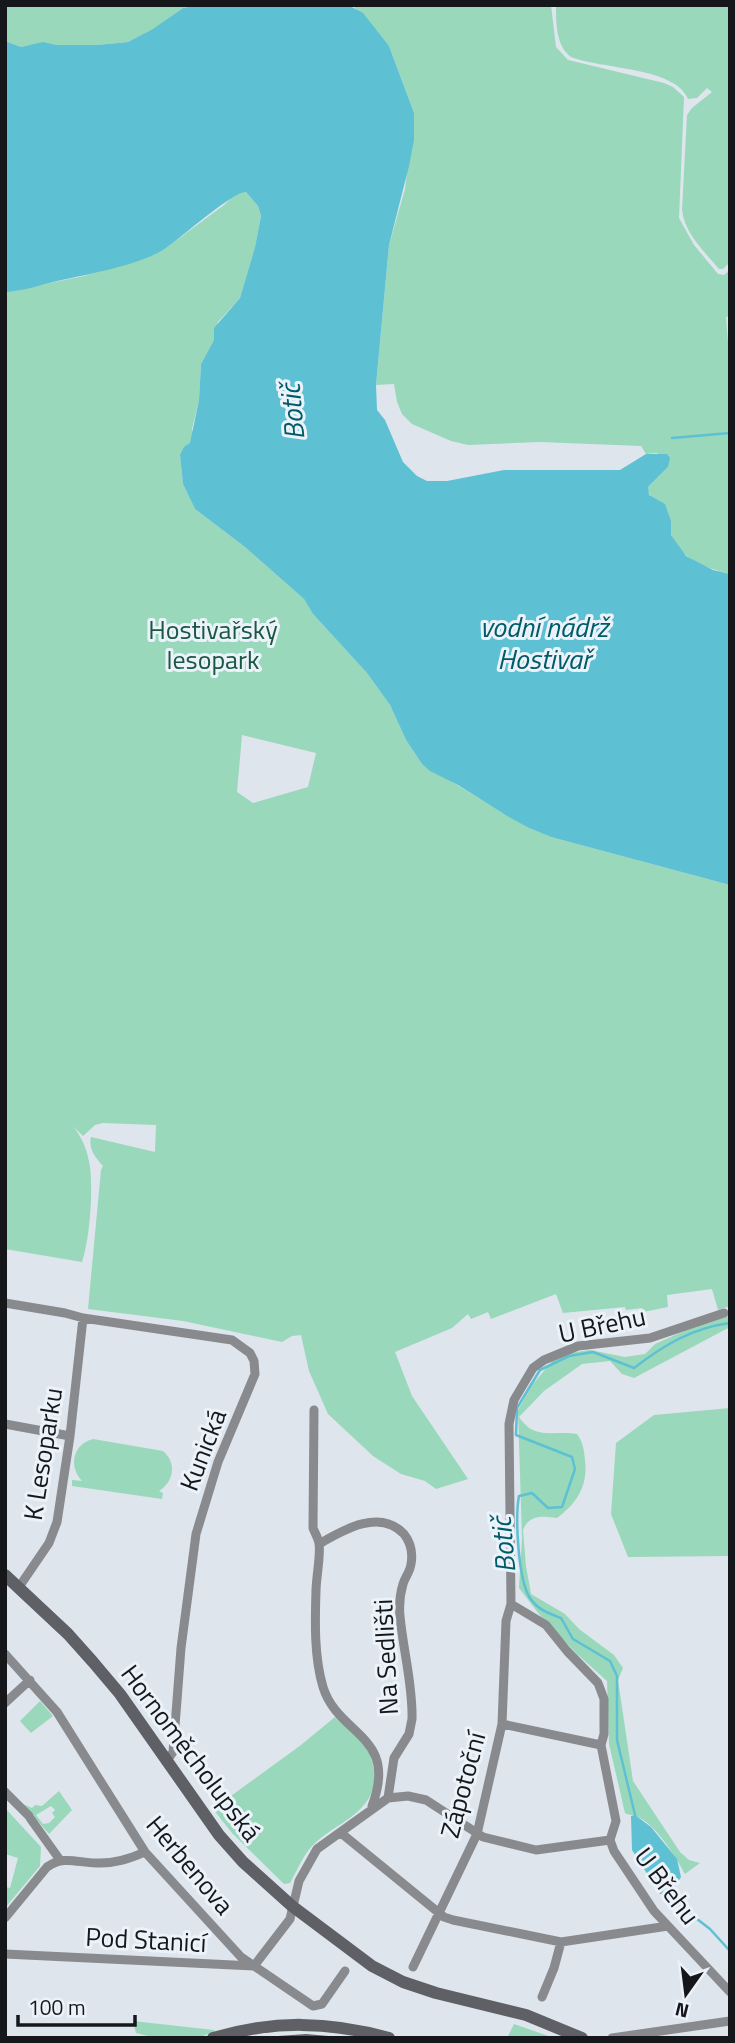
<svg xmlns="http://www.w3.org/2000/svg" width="735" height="2043" font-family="'Titillium Web',sans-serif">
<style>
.green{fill:#99d8bb;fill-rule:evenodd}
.water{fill:#5dc0d3}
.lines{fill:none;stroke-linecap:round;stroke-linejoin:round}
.stream{stroke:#5dc0d3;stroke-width:2.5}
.street{stroke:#898a8e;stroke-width:9}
.secondary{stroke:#5e6065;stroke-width:12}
.tram{stroke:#61656a;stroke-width:2}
.labels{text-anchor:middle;stroke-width:6;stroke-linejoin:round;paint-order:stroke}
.park-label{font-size:26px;fill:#185840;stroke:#ebf2fa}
.street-label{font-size:26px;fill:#15171a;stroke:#ebf2fa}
.water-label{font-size:28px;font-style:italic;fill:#005b68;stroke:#ebf2fa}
</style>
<rect width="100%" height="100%" fill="#dee5ed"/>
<!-- green -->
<path class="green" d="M5,5H199L183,8L154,29L128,42L97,45H56L43,43L21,47L5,41Z
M348,5H551L556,47L568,60L664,83L673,87L684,97L679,218L694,245L718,274L724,275L730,270V316L726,317L730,368V574C707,568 682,560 672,537C669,529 671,519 667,510C662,500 647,501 648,487L668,467L657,453L646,454L641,446L540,442L468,445L451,441L412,424L402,414L397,402L394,384L376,385L389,245L405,189L414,113L389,46L354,7Z
M556,5H730V262L723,269H719C704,251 685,234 682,210L687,115L692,108L712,92L707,88L697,98L688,99C676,67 600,69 571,57C556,46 556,23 556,5Z
M241,192H246L258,206L261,216L255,247L240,298L218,322L214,340L201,364L199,400L192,429L193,435L190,443L180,455L183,484L195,509L245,547L304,599L313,614L367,673L390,705L406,740L422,764L529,828L551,837L730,885V1306L718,1310L712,1289L667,1295L668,1307L643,1312L642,1308L626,1310L625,1307L563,1313L556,1294L491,1319L488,1312L471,1319L468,1314L452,1328L395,1352L412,1396L468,1479L436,1489L425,1481L401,1474L373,1456L328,1414L309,1371L301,1335L292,1336L282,1342L183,1321L88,1309L101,1170L103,1166C96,1158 88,1149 91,1137L155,1152L156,1125L103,1123L95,1125L83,1136L73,1126C82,1137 88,1152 90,1167C93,1192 90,1238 82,1262L5,1249V292L84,276L151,256L170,245L224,205L233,196ZM242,735L316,753L308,787L253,803L237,792Z
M730,1315V1327L634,1378L622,1374L610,1361L582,1364L544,1391L519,1417C535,1441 553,1430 577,1434C583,1442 584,1450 585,1460C588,1486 577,1503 557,1518C543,1516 529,1514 523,1530L526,1566L531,1594L565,1614L579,1629L614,1655L623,1668L618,1680L633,1781L680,1852L689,1860L700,1863L685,1874C676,1857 657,1827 640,1818C634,1814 631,1816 625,1813L609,1744L607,1681L577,1654L539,1614L519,1588L522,1538L518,1410L533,1384L553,1360L570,1353L590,1350L625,1357L645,1354L655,1344L693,1327Z
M730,1408V1556L628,1557L611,1514L616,1443L654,1415Z
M93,1439L163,1451C177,1463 174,1481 159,1491L163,1493L162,1499L72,1486V1480L82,1481C68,1466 73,1444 93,1439Z
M40,1701L53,1716L31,1733L20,1721Z
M335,1717C345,1727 357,1734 366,1747C370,1754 373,1763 374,1772C378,1813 335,1822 312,1846C302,1857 297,1871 290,1883L284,1884L232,1833L213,1809L301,1745Z
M59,1791L72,1810L49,1834L23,1804L32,1808L35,1805L42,1806ZM51,1806L55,1810L52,1813L55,1817L49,1823L43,1824L36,1815Z
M5,1808L41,1847L40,1866L5,1908V1887L10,1888L18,1858L5,1854Z
M133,2021L214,2030L215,2031L198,2038H156L136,2033Z
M514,2024L554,2038H507Z"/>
<!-- water -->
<path class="water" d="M199,5H348L363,13L389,46L414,113V140L409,166L389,245L376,385L377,410L385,420L403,462L417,476L427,481H447L504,470H620L646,454H667L670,458L668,467L648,487L649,495L665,504L671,521V535L686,556L713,570L730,574V885L551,837L529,828L509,817L458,785L430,771L422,764L406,740L390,705L367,673L313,614L304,599L245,547L195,509L183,484L180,455L184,447L190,443L199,400L201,364L214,340V328L240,298L255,247L261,216L258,206L246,192C233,191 179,240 163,250C137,266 83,275 53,282C38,286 21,291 5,292V41L21,47L43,42L56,45H97L128,42L153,29L183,8Z
M635,1815L651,1827L677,1859L681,1877L671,1893L660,1894L632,1850L631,1816Z"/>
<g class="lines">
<!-- stream -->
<path class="stream" d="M672,438L730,433
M636,1819L617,1740V1676L610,1661L573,1639L561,1618C548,1613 538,1610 530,1598C518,1580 515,1517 519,1496L532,1493L548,1508L562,1507L575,1469L572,1457L516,1435L517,1408L540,1370L569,1356L593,1352L634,1368C664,1345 692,1328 730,1323
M670,1891L675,1902L710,1929L730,1951"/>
<!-- street -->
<path class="street" d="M5,1303L65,1313L83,1318L232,1340L250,1353L254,1361L255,1374L218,1462L196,1534L181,1648L173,1752L166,1762
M314,1410L313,1528C315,1533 318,1538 319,1543C321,1555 316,1578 316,1591C315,1621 314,1657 323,1687C338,1736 399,1735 372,1806
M5,1424L70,1436
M319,1544C343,1530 380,1508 404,1534C411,1543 413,1553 411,1564C410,1572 405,1577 403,1584C400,1594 399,1606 400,1616C403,1650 413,1685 412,1719L409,1734L394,1758L388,1798
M19,1587L49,1543L57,1522L70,1436L83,1318
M511,1604L546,1625L567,1651L598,1683L604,1699V1734L601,1745L616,1821L610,1840L614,1851L654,1911L730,1992
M5,1654L57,1712L145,1852L241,1957L313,2006L322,2004L345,1971
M5,1703L30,1680
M502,1724L601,1745
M5,1792L29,1816
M30,1818L60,1860
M341,1833L444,1917L453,1920L561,1942L668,1926
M5,1918L47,1867C64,1855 78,1863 96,1863C114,1864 129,1859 145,1852
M5,1954L254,1966
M254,1966L290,1919L299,1881L317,1849L388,1798L408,1796L426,1800L483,1837L536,1850L610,1840
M413,1967L477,1834L502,1724L506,1621L511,1604L509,1424L514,1400L533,1368L544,1360L578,1346L650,1338L724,1313
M542,1997L554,1968L561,1942
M612,2038L730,2021"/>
<!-- secondary -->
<path class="secondary" d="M5,1575L68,1634L93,1662L120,1694L219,1835L243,1862L292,1906L372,1966L403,1982L436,1993L526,2015L582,2038
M213,2038C273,2020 329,2021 389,2038"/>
<!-- tram -->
<path class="tram" d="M62,2038H105
M264,2038L306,2035L340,2038"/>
</g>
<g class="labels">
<!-- park labels -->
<g class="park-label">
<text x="213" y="639">Hostivařský<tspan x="213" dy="30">lesopark</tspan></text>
</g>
<!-- street labels -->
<g class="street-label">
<text transform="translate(602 1325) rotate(-12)" y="9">U Břehu</text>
<text transform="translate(203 1450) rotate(-69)" y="9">Kunická</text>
<text transform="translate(43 1454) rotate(-81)" y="9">K Lesoparku</text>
<text transform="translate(386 1657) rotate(-93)" y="9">Na Sedlišti</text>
<text transform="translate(191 1753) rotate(53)" y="9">Hornoměcholupská</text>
<text transform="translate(463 1785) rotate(-75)" y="9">Zápotoční</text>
<text transform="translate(190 1865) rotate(50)" y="9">Herbenova</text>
<text transform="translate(667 1886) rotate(53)" y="9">U Břehu</text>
<text transform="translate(146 1940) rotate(3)" y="9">Pod Stanicí</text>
</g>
<!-- water labels -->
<g class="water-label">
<text transform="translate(292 412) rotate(-95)" y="10">Botič</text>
<text x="544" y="637">vodní nádrž<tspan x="544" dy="32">Hostivař</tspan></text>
<text transform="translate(503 1545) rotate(-95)" y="10">Botič</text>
</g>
</g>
<!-- border -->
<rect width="735" height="2043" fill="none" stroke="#15171a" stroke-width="14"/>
<!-- north arrow -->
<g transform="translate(686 1994) rotate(194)" stroke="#ebf2fa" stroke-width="5" paint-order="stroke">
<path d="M0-5L12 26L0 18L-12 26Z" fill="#15171a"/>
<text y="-10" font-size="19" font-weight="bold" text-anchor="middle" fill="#15171a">N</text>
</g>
<!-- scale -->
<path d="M18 2015v10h117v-10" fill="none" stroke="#15171a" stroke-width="3.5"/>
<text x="28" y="2015" font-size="21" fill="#15171a" stroke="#ebf2fa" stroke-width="5" paint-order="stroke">100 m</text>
</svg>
